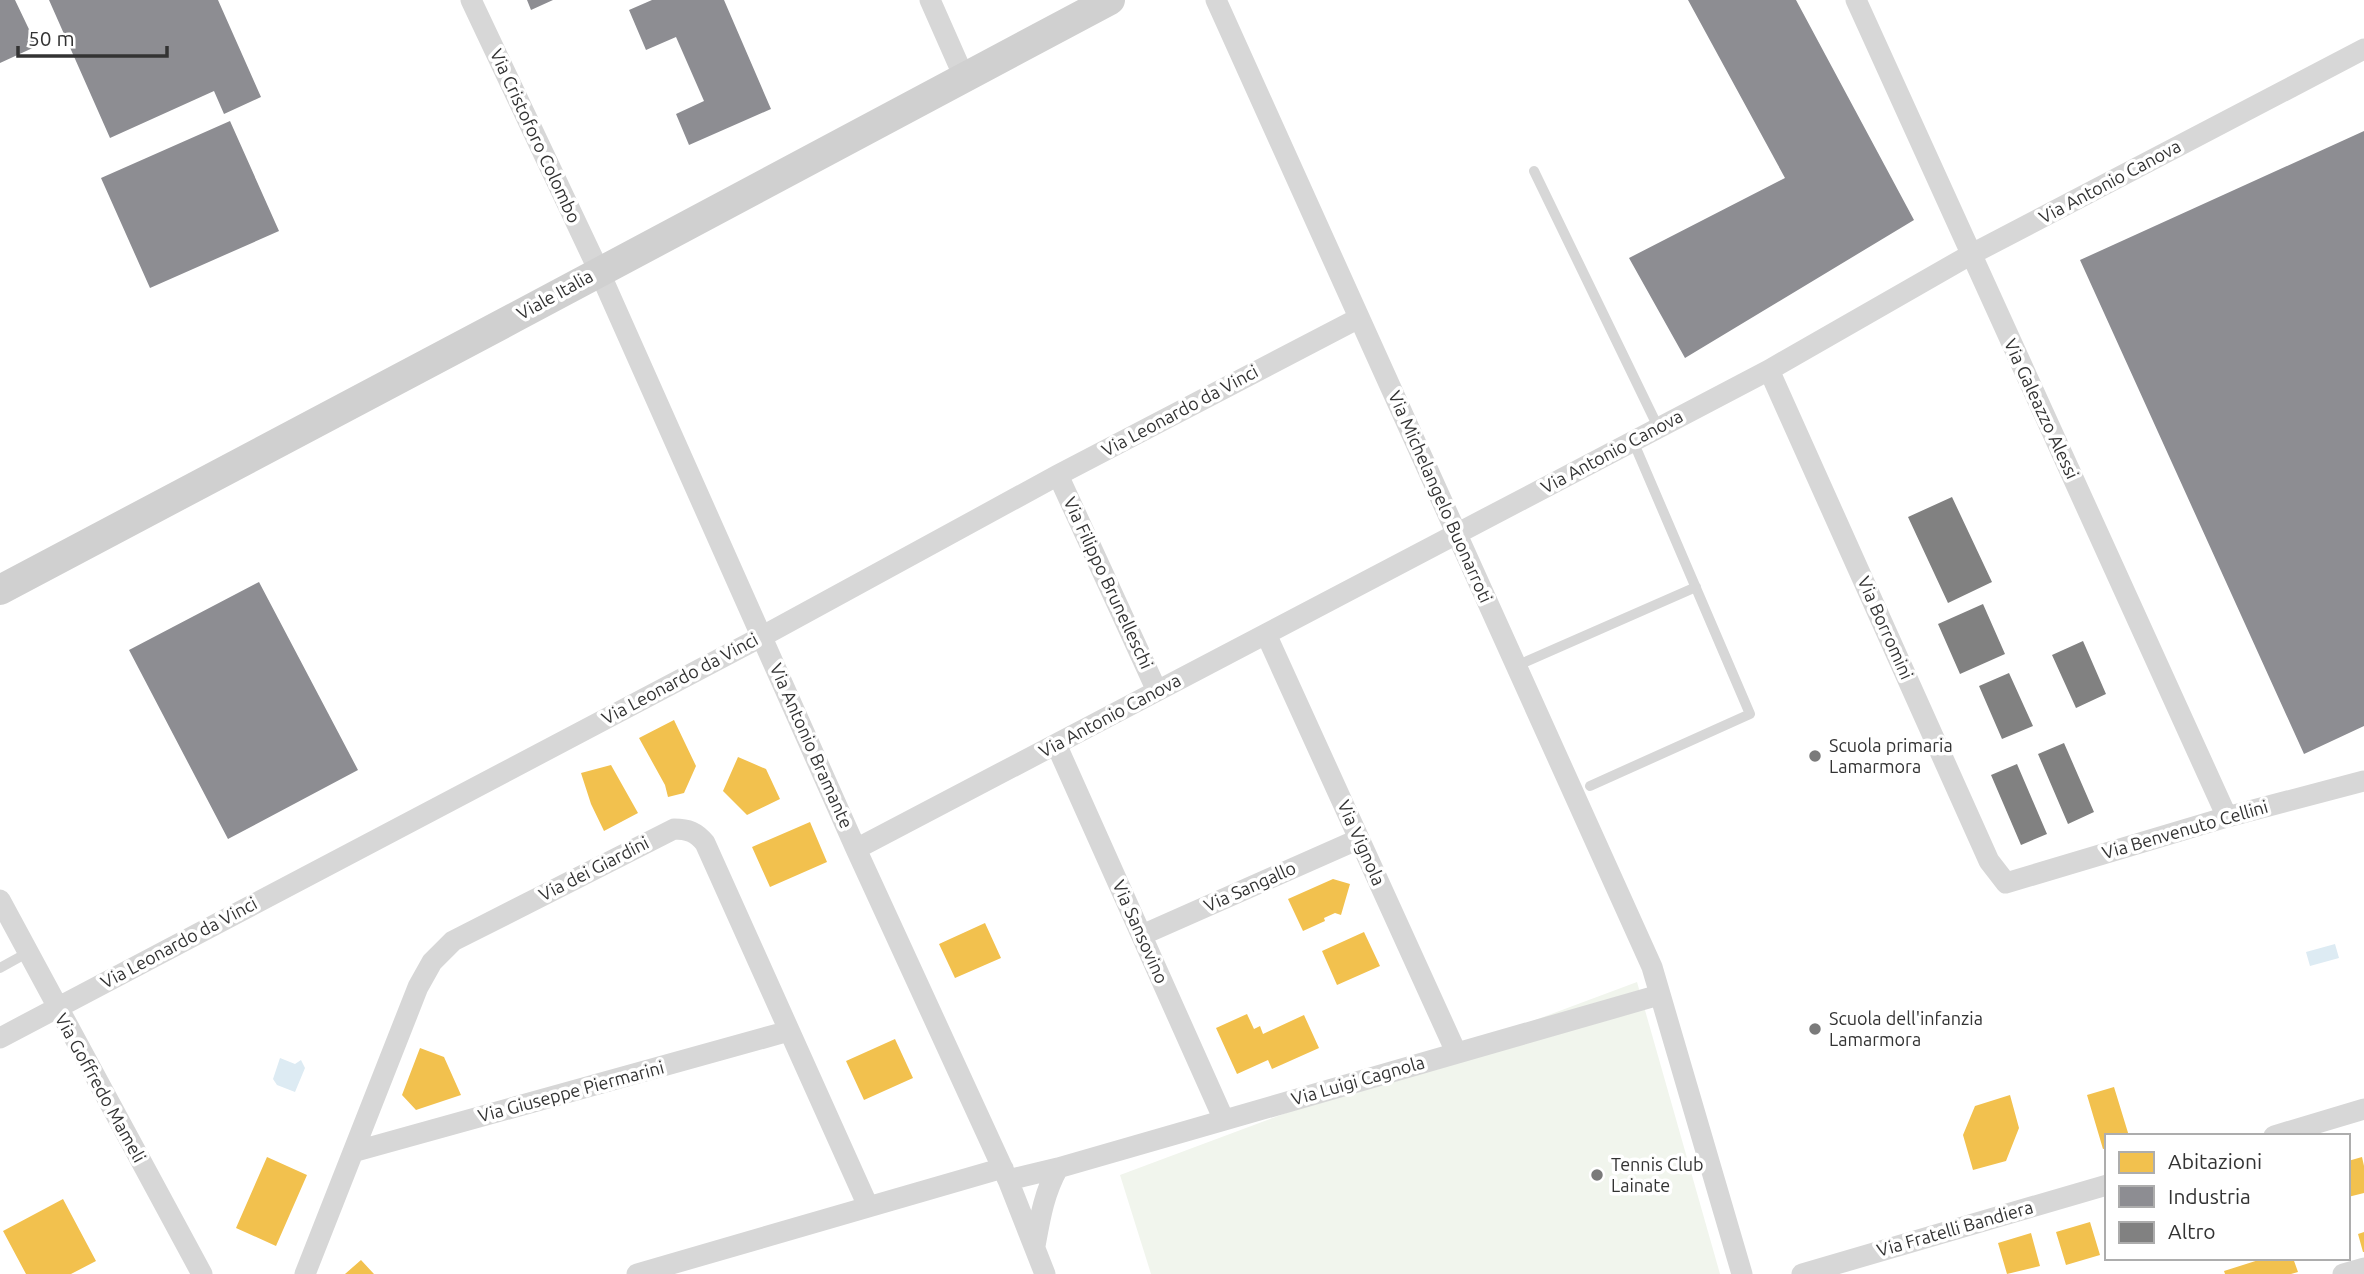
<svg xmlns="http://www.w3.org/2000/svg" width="2364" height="1274" font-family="Ubuntu,sans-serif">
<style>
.green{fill:#f1f5ed}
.water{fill:#ddebf3}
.homes{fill:#f2c14e}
.industry{fill:#8d8d92}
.building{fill:#818181}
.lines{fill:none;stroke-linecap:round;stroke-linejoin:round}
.lane{stroke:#d7d7d7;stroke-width:10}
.street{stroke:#d7d7d7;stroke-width:21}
.secondary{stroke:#d0d0d0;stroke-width:30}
.poi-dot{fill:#7a7a7a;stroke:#fff;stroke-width:2.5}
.labels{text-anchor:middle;stroke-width:7;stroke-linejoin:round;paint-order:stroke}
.street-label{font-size:18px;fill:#333;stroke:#fff}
.poi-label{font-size:18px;fill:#333;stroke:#fff;text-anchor:start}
</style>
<rect width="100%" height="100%" fill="#fff"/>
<!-- green -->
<path class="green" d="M1637,982L1720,1274H1151L1120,1175Z"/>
<!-- water -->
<path class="water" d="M2335,944L2339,958L2310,966L2306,952Z
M280,1058L295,1064L301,1060L305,1068L295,1092L277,1085L273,1079Z"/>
<!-- homes -->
<path class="homes" d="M674,720L696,766L684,793L668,797L665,785L639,738Z
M738,757L766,769L780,799L747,815L723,791Z
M611,765L638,813L604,831L591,804L581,773Z
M810,822L827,862L770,887L752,847Z
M1333,879L1350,884L1341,915L1335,913L1324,918L1325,921L1303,931L1288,899Z
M985,923L1001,958L955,978L939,944Z
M1364,932L1380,966L1337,985L1322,951Z
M1247,1014L1254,1029L1260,1026L1263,1034L1304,1015L1319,1048L1272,1069L1268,1060L1237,1074L1216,1028Z
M895,1039L913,1078L864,1100L846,1061Z
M420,1048L444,1057L461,1095L416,1110L402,1095Z
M2114,1087L2129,1136H2107V1148L2103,1149L2087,1095Z
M2010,1095L2019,1128L2006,1161L1973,1170L1963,1135L1975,1106Z
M267,1157L307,1175L276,1246L236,1228Z
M2362,1157L2364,1166V1193L2348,1197V1161Z
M63,1199L96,1261L71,1274H26L3,1231Z
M2090,1222L2100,1255L2066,1265L2056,1232Z
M2364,1232V1252H2363L2358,1234Z
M2031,1233L2040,1266L2007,1274L1998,1243Z
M2265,1258H2293L2298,1272L2291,1274H2225L2224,1271Z
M361,1260L374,1274H345Z"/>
<!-- industry -->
<path class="industry" d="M0,0H15L37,46L0,63Z
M49,0H218L261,97L224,114L214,91L110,138Z
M527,0H553L531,10Z
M652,0H724L771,109L689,145L676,114L704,101L676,37L646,50L629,10Z
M1688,0H1796L1914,220L1685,358L1629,258L1785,178Z
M230,121L279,231L150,288L101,178Z
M2364,131V726L2304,754L2080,260Z
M259,582L358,770L228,839L129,650Z"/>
<!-- building -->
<path class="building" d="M1952,497L1992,582L1948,603L1908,517Z
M1983,604L2005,654L1960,674L1938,624Z
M2083,641L2106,694L2076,708L2052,655Z
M2009,673L2033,726L2002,739L1979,686Z
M2064,743L2094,812L2068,824L2038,754Z
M2017,764L2047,834L2021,845L1991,775Z"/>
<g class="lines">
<!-- lane -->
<path class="lane" d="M1534,171L1658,427
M1516,666L1696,587
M1590,786L1750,714L1633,441
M0,968L27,953"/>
<!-- street -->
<path class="street" d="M471,0L599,271L856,849L1008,1180L1045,1274
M930,0L964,77
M1216,0L1652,967L1742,1274
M1856,0L2227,817
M1769,370L1989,861L2006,883L2227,817L2364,781
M1058,475L1157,691
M1266,634L1456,1052
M1056,744L1224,1120
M856,849L1769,370L1970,255L2364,49
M0,900L202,1274
M1142,935L1359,839
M0,1038L763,636L1058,475L1359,318
M2274,1136L2364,1109
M353,1152L789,1031
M1008,1180L1058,1168L1659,995
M1035,1246C1040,1218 1044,1193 1058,1168
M305,1274L418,987L432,962L453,941L674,829C688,829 696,832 705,843L868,1206
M637,1274L1003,1168
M1802,1274L2107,1185
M2343,1274L2364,1268"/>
<!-- secondary -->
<path class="secondary" d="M0,590C371,395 740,197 1110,0"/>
</g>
<!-- markers -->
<g class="poi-dot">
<circle cx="1815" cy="756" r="7"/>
<circle cx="1815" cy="1029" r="7"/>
<circle cx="1597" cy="1175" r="7"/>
</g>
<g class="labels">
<!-- street labels -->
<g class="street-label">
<text transform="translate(535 136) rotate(65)" y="6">Via Cristoforo Colombo</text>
<text transform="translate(2110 182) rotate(-28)" y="6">Via Antonio Canova</text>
<text transform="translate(555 295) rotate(-29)" y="6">Viale Italia</text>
<text transform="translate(2041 409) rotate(65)" y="6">Via Galeazzo Alessi</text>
<text transform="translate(1180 411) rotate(-28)" y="6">Via Leonardo da Vinci</text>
<text transform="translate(1612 452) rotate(-28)" y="6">Via Antonio Canova</text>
<text transform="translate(1440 497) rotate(66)" y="6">Via Michelangelo Buonarroti</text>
<text transform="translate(1108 583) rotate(65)" y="6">Via Filippo Brunelleschi</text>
<text transform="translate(1885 628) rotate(66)" y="6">Via Borromini</text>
<text transform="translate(680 679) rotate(-28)" y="6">Via Leonardo da Vinci</text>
<text transform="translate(1110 716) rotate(-28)" y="6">Via Antonio Canova</text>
<text transform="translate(811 746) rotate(66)" y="6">Via Antonio Bramante</text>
<text transform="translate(2185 830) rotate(-16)" y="6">Via Benvenuto Cellini</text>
<text transform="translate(1361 843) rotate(66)" y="6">Via Vignola</text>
<text transform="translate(594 869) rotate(-27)" y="6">Via dei Giardini</text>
<text transform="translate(1250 887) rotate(-24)" y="6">Via Sangallo</text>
<text transform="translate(1140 932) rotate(66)" y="6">Via Sansovino</text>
<text transform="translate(179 943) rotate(-28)" y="6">Via Leonardo da Vinci</text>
<text transform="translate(1358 1081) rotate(-16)" y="6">Via Luigi Cagnola</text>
<text transform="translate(100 1088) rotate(61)" y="6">Via Goffredo Mameli</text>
<text transform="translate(571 1092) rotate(-15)" y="6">Via Giuseppe Piermarini</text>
<text transform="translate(1955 1229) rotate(-16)" y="6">Via Fratelli Bandiera</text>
</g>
<!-- poi labels -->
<g class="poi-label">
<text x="1829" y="752">Scuola primaria<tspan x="1829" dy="21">Lamarmora</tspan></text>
<text x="1829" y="1025">Scuola dell'infanzia<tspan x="1829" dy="21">Lamarmora</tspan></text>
<text x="1611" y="1171">Tennis Club<tspan x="1611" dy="21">Lainate</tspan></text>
</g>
</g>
<!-- legend -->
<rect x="2105" y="1134" width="245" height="126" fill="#ffffff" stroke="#adadad" stroke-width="2"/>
<rect x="2119" y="1152" width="35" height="21" fill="#f2c14e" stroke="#adadad" stroke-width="2"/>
<text x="2168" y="1169" font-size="21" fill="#333333">Abitazioni</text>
<rect x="2119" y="1186" width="35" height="21" fill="#8d8d92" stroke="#adadad" stroke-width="2"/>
<text x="2168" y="1204" font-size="21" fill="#333333">Industria</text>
<rect x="2119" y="1222" width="35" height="21" fill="#818181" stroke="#adadad" stroke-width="2"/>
<text x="2168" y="1239" font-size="21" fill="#333333">Altro</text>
<!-- scale -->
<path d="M18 46v10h149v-10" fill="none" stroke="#333333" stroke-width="3.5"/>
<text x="28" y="46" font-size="21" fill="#333333" stroke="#ffffff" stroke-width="5" paint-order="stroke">50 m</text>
</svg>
